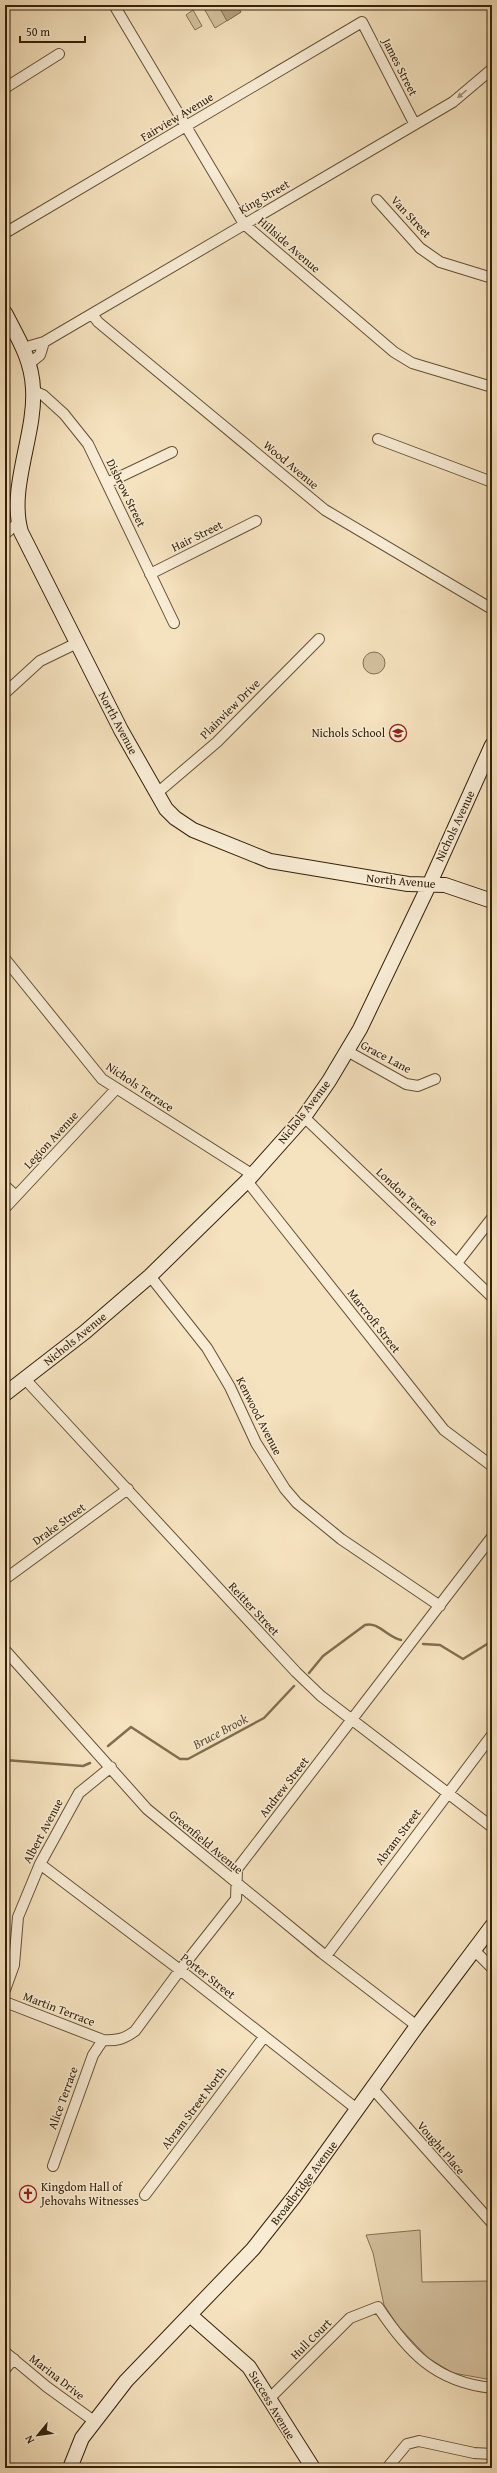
<svg xmlns="http://www.w3.org/2000/svg" width="497" height="2473" font-family="'Gentium Book Plus',serif">
<style>
.green{fill:#d4c19f;stroke:#847154}
.water{fill:#b4a080;stroke:#816d50}
.lines{fill:none;stroke-linecap:round;stroke-linejoin:round}
.stream{stroke:#816d50;stroke-width:2.5}
.street-casing{stroke:#655136;stroke-width:12}
.secondary-casing{stroke:#352109;stroke-width:16}
.street{stroke:#f8ecd5;stroke-width:10}
.secondary{stroke:#f8ecd5;stroke-width:14}
.oneway{fill:#a09179}
.labels{text-anchor:middle;stroke-width:3;stroke-linejoin:round;paint-order:stroke}
.street-label{font-size:12px;fill:#352109;stroke:#f8ecd5}
.poi-label{font-size:12px;fill:#352109;stroke:#f8ecd5;text-anchor:end}
.water-label{font-size:13px;font-style:italic;fill:#614d33;stroke:#f8ecd5}
</style>
<rect width="100%" height="100%" fill="#f5e2be"/>
<filter id="stains"><feTurbulence type="fractalNoise" baseFrequency=".005" numOctaves="4"/><feColorMatrix values="0 0 0 0 .2 0 0 0 0 .09 0 0 0 0 .02 0 0 0 .5 -.17"/></filter>
<radialGradient id="worn" r=".72"><stop offset=".6" stop-color="#630" stop-opacity="0"/><stop offset="1" stop-color="#630" stop-opacity=".3"/></radialGradient>
<!-- green -->
<path class="green" d="M202,5H236L241,12L215,28Z
M193,10L202,26L195,30L186,15Z
M363 663a11 11 0 1 1 22 0a11 11 0 1 1-22 0Z
M420,2230L422,2282L492,2281V2380L453,2373L428,2358L398,2326L384,2305L373,2253L366,2235Z"/>
<!-- water -->
<path class="water" d="M218,5H236L241,12L227,21Z"/>
<g class="lines">
<!-- stream -->
<path class="stream" d="M423,1644L440,1645L463,1659L492,1641
M309,1673L323,1656L365,1625C378,1621 388,1638 401,1640
M108,1746L131,1727L180,1759H188L264,1718L294,1686
M5,1760L83,1766L90,1763"/>
<!-- street casing -->
<g class="street-casing">
<path id="street" d="M114,5L244,224L394,352L412,363L492,387
M5,88L59,54
M377,200L420,248L440,262L492,278
M5,233L362,22L414,123
M92,314L98,322L325,510L492,609
M23,348L44,342L453,102L492,69
M30,363L40,355L44,342
M34,391L43,395L64,414L88,444L174,623
M378,439L492,482
M107,483L172,452
M5,534L18,523
M150,574L256,521
M5,693L40,661L77,643
M156,794L217,742L319,639
M5,959L102,1079L253,1175
M347,1051L406,1084L418,1086L435,1079
M304,1117L492,1297
M247,1181L444,1430L492,1466
M5,1186L16,1196
M5,1208L116,1089
M457,1263L492,1218
M150,1276L207,1348L230,1387L256,1443L285,1489L297,1503L341,1539L440,1606
M25,1379L296,1672L321,1696L492,1827
M5,1579L128,1489
M5,1650L147,1809L322,1953L417,2026
M40,1864L180,1970L358,2110
M474,1950L492,1968
M326,1956L492,1735
M5,1990L14,1965L18,1917L40,1864L79,1793L111,1767
M5,2002L103,2040C117,2041 124,2039 135,2031L180,1970L236,1899L237,1869L492,1537
M373,2089L492,2223
M53,2166L93,2055L103,2040
M145,2195L264,2037
M5,2352L47,2387L94,2421
M5,2369L14,2359
M270,2398L350,2318L378,2307C408,2352 435,2382 492,2388
M387,2468L407,2444L419,2441L474,2453L492,2454"/>
</g>
<!-- secondary casing -->
<g class="secondary-casing">
<path id="secondary" d="M5,313C18,338 32,360 33,389C36,434 8,488 21,532L121,730L166,809L175,818L193,830L270,861L408,884L445,885L492,901
M5,1394L85,1332L150,1276L247,1181L304,1117L329,1081L360,1029L430,883L492,745
M190,2315L249,2367L313,2468
M70,2468L82,2438L126,2381L253,2249L294,2197L417,2026L492,1926"/>
</g>
<!-- street -->
<use href="#street" class="street"/>
<!-- secondary -->
<use href="#secondary" class="secondary"/>
</g>
<!-- one-way arrows -->
<defs><path id="oneway-solid" d="M-6-.8H1V-3.2L6.5 0L1 3.2V.8H-6Z"/></defs>
<use class="oneway" href="#oneway-solid" transform="translate(462 94) rotate(140)"/>
<!-- icons -->
<defs>
<g id="school-ring" transform="scale(0.9)"><circle r="9.5" fill="#f8ecd5" stroke="#8f2418" stroke-width="1.5"/><path d="M0-5L7-2L0 1L-7-2ZM-4 1L0 2.5L4 1V4Q0 6-4 4Z" fill="#8f2418"/></g>
<g id="church-ring" transform="scale(0.9)"><circle r="9.5" fill="#f8ecd5" stroke="#8f2418" stroke-width="1.5"/><path d="M-1.2-6h2.4v3.5h3.3v2.4h-3.3V6h-2.4V-.1h-3.3v-2.4h3.3Z" fill="#8f2418"/></g>
</defs>
<g fill-rule="evenodd">
<use href="#school-ring" x="398" y="733"/>
<use href="#church-ring" x="28" y="2194"/>
</g>
<g class="labels">
<!-- street labels -->
<g class="street-label">
<text transform="translate(400 67) rotate(63)" y="4">James Street</text>
<text transform="translate(177 117) rotate(-31)" y="4">Fairview Avenue</text>
<text transform="translate(264 197) rotate(-30)" y="4">King Street</text>
<text transform="translate(411 217) rotate(47)" y="4">Van Street</text>
<text transform="translate(289 245) rotate(41)" y="4">Hillside Avenue</text>
<text transform="translate(291 465) rotate(40)" y="4">Wood Avenue</text>
<text transform="translate(126 493) rotate(64)" y="4">Disbrow Street</text>
<text transform="translate(197 536) rotate(-26)" y="4">Hair Street</text>
<text transform="translate(230 709) rotate(-45)" y="4">Plainview Drive</text>
<text transform="translate(118 723) rotate(62)" y="4">North Avenue</text>
<text transform="translate(455 826) rotate(-65)" y="4">Nichols Avenue</text>
<text transform="translate(401 881) rotate(5)" y="4">North Avenue</text>
<text transform="translate(386 1057) rotate(28)" y="4">Grace Lane</text>
<text transform="translate(140 1087) rotate(34)" y="4">Nichols Terrace</text>
<text transform="translate(304 1112) rotate(-52)" y="4">Nichols Avenue</text>
<text transform="translate(51 1140) rotate(-47)" y="4">Legion Avenue</text>
<text transform="translate(407 1197) rotate(43)" y="4">London Terrace</text>
<text transform="translate(374 1321) rotate(52)" y="4">Marcroft Street</text>
<text transform="translate(75 1339) rotate(-39)" y="4">Nichols Avenue</text>
<text transform="translate(259 1416) rotate(63)" y="4">Kenwood Avenue</text>
<text transform="translate(59 1524) rotate(-36)" y="4">Drake Street</text>
<text transform="translate(254 1609) rotate(47)" y="4">Reitter Street</text>
<text transform="translate(284 1787) rotate(-52)" y="4">Andrew Street</text>
<text transform="translate(43 1831) rotate(-62)" y="4">Albert Avenue</text>
<text transform="translate(398 1837) rotate(-53)" y="4">Abram Street</text>
<text transform="translate(206 1842) rotate(40)" y="4">Greenfield Avenue</text>
<text transform="translate(208 1976) rotate(38)" y="4">Porter Street</text>
<text transform="translate(59 2009) rotate(21)" y="4">Martin Terrace</text>
<text transform="translate(63 2098) rotate(-70)" y="4">Alice Terrace</text>
<text transform="translate(194 2108) rotate(-53)" y="4">Abram Street North</text>
<text transform="translate(441 2148) rotate(49)" y="4">Vought Place</text>
<text transform="translate(304 2183) rotate(-53)" y="4">Broadbridge Avenue</text>
<text transform="translate(311 2339) rotate(-45)" y="4">Hull Court</text>
<text transform="translate(57 2377) rotate(38)" y="4">Marina Drive</text>
<text transform="translate(272 2405) rotate(59)" y="4">Success Avenue</text>
</g>
<!-- poi labels -->
<g class="poi-label">
<text x="385" y="737">Nichols School</text>
<text x="41" y="2191" text-anchor="start">Kingdom Hall of<tspan x="41" dy="14">Jehovahs Witnesses</tspan></text>
</g>
<!-- water labels -->
<g class="water-label">
<text transform="translate(220 1731) rotate(-28)" y="5">Bruce Brook</text>
</g>
</g>
<!-- margin -->
<rect width="497" height="2473" fill="none" stroke="#f5e2be" stroke-width="20"/>
<rect x="6" y="6" width="485" height="2461" fill="none" stroke="#352109" stroke-width="2"/>
<rect x="10" y="10" width="477" height="2453" fill="none" stroke="#352109"/>
<!-- north arrow -->
<g transform="translate(38 2435) rotate(241)" stroke="#f8ecd5" stroke-width="3" paint-order="stroke">
<path d="M0-3L7 15L0 10L-7 15Z" fill="#352109"/>
<text y="-6" font-size="11" font-weight="bold" text-anchor="middle" fill="#352109">N</text>
</g>
<!-- scale -->
<path d="M20 36v6h65v-6" fill="none" stroke="#352109" stroke-width="2"/>
<text x="26" y="36" font-size="12" fill="#352109" stroke="#f8ecd5" stroke-width="3" paint-order="stroke">50 m</text>
<rect width="100%" height="100%" filter="url(#stains)"/>
<rect width="100%" height="100%" fill="url(#worn)"/>
</svg>
